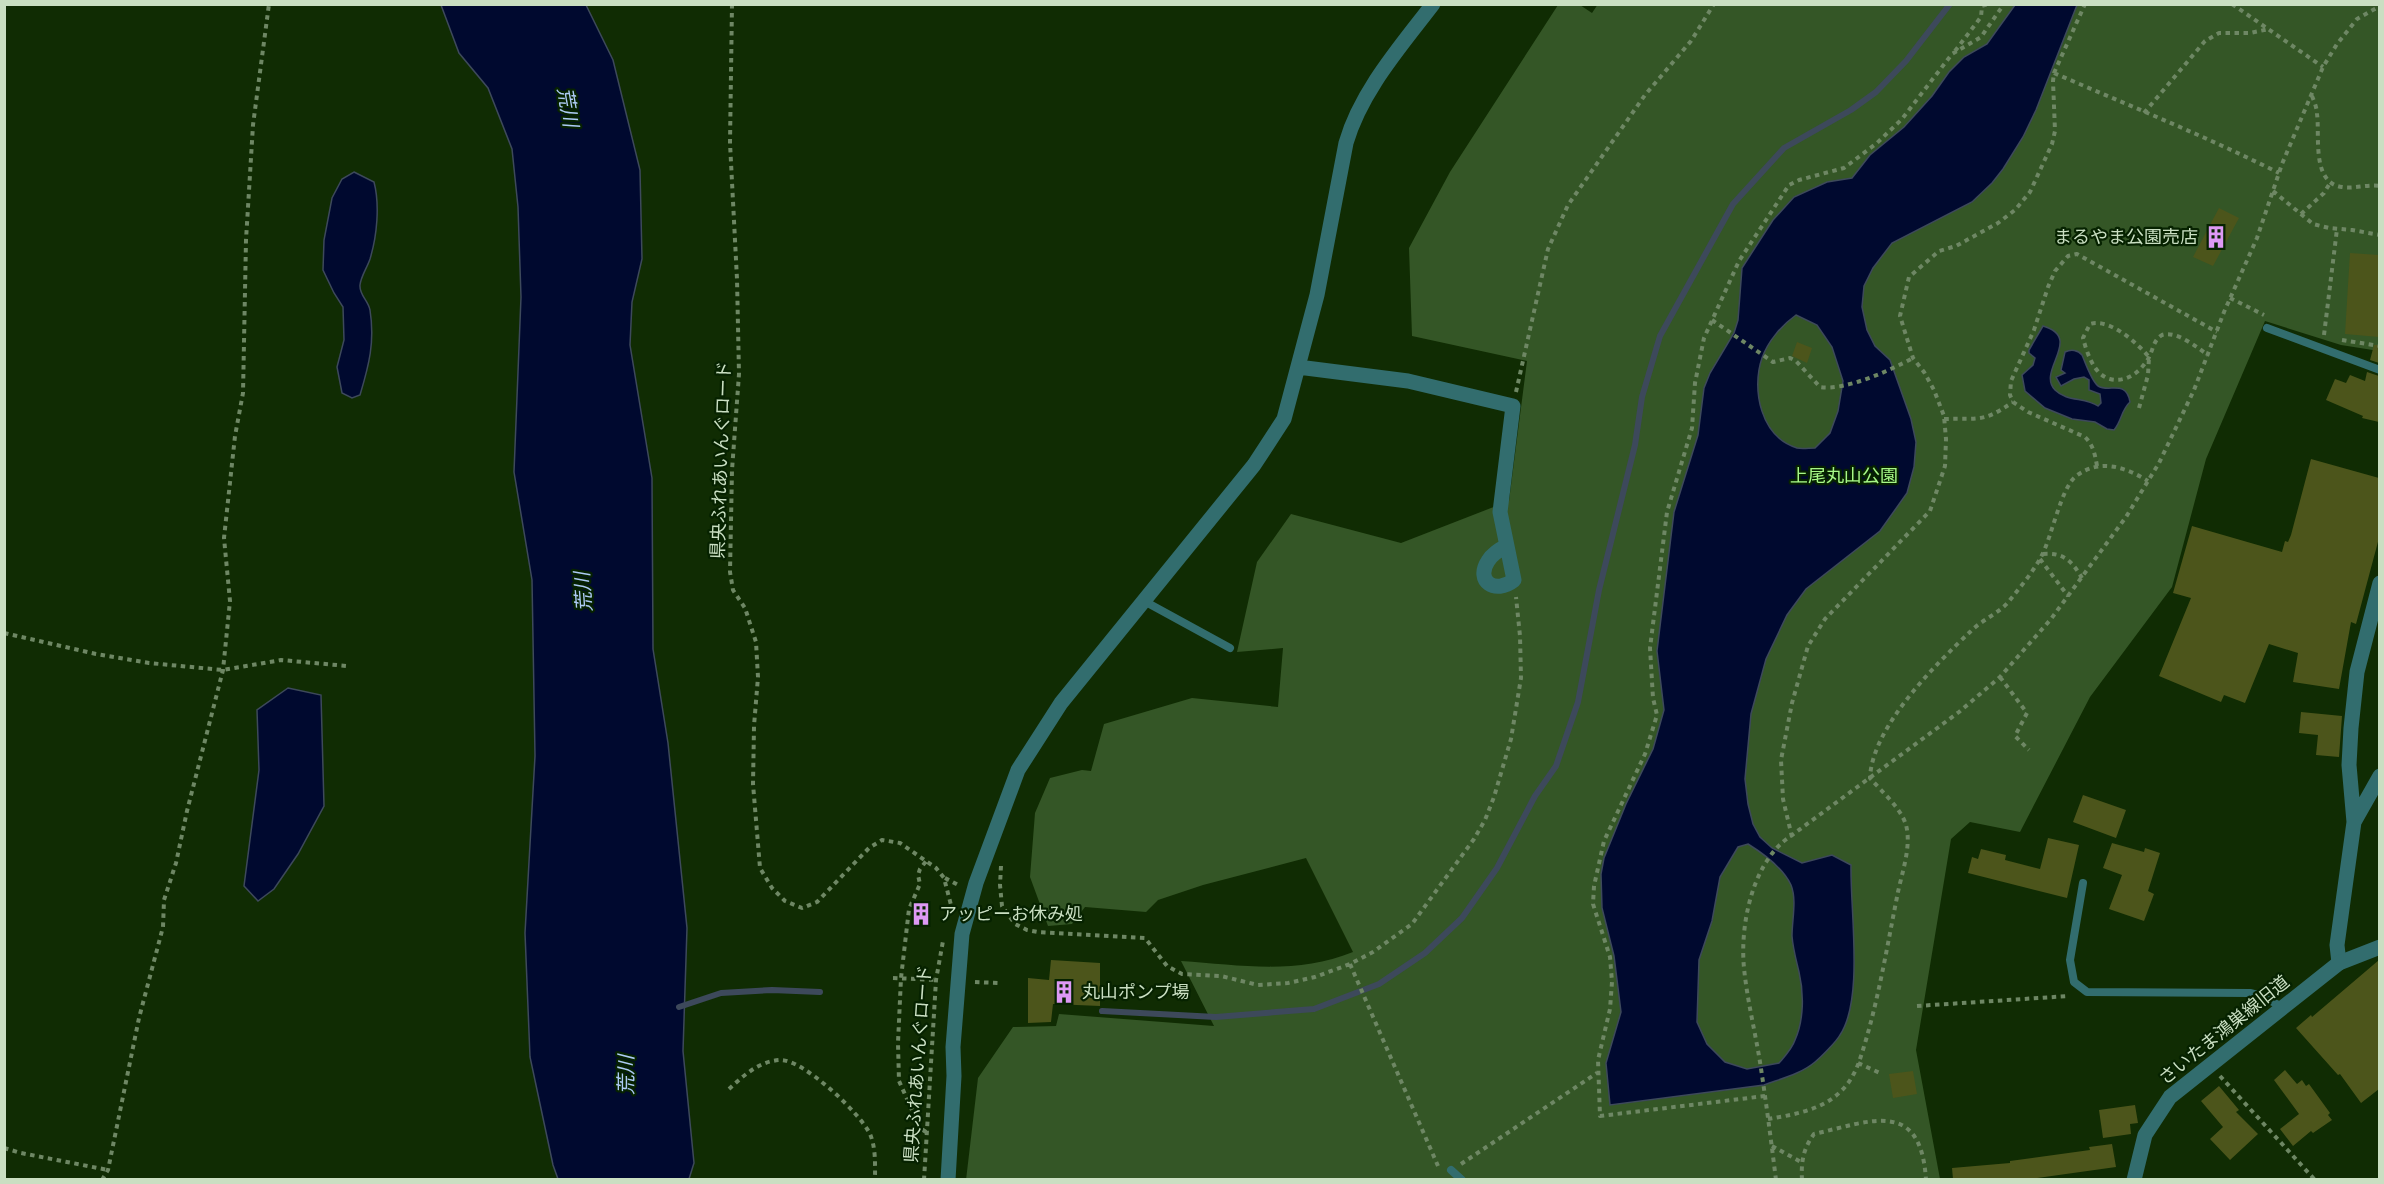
<svg xmlns="http://www.w3.org/2000/svg" width="2384" height="1184" font-family="Raleway,'Noto Sans JP',sans-serif">
<style>
.green{fill:#345626}
.water{fill:#00092f;stroke:#3d495b;stroke-width:1.5;fill-rule:evenodd}
.lines{fill:none;stroke-linecap:round;stroke-linejoin:round}
.stream{stroke:#3d495b;stroke-width:6}
.building{fill:#4c551b}
.path{stroke:#6e8764;stroke-width:4;stroke-dasharray:4.5 4.5;stroke-linecap:butt}
.service{stroke:#326d6e;stroke-width:8}
.minor{stroke:#326d6e;stroke-width:15}
.tertiary{stroke:#326d6e;stroke-width:15}
.labels{text-anchor:middle;stroke-width:4.5;stroke-linejoin:round;paint-order:stroke}
.poi-label{font-size:18px;fill:#cadfc2;stroke:#062200;text-anchor:start}
.street-label{font-size:18px;fill:#cadfc2;stroke:#062200}
.park-label{font-size:18px;fill:#a7f887;stroke:#062200}
.water-label{font-size:20px;font-style:italic;fill:#aecbf5;stroke:#062200}
</style>
<rect width="100%" height="100%" fill="#102c03"/>
<!-- green -->
<path class="green" d="M1598,4L2379,5V351L2341,345L2265,321L2206,459L2172,587L2090,697L2020,832L1970,822L1951,839L1916,1050L1940,1179L966,1180L978,1078L1013,1027L1056,1026L1059,1014L1214,1026L1181,961C1240,965 1297,975 1353,952L1306,858L1203,885L1158,900L1146,912L1085,907L1072,924L1048,926L1030,877L1035,813L1050,778L1082,770L1091,771L1104,724L1192,698L1278,707L1283,648L1237,652L1257,562L1291,514L1401,543L1509,501L1527,361L1412,336L1409,248L1450,172L1558,5H1580L1592,13Z"/>
<!-- water -->
<path class="water" d="M441,5H586L613,60L640,170L642,259L632,302L630,345L652,478L653,649L668,743L687,928L683,1051L694,1163L689,1179H558L553,1165L530,1057L525,933L535,756L532,580L514,472L521,297L518,207L512,149L488,88L459,53Z
M2015,5H2077L2036,110L2023,137L2003,169L1992,183L1972,202L1892,243L1873,268L1864,286L1862,307L1867,330L1875,346L1890,360L1911,419L1916,442L1914,467L1907,493L1880,531L1806,589L1787,615L1766,659L1751,714L1745,779L1748,804L1753,824L1760,837L1772,848L1802,863L1832,855L1851,865C1850,910 1864,999 1840,1035C1836,1042 1821,1057 1815,1062C1801,1074 1780,1079 1764,1085L1610,1105L1606,1063L1621,1012L1614,956L1602,908L1601,874L1604,858L1626,804L1653,749L1664,710L1657,651L1674,512L1698,435L1704,388L1710,373L1734,333L1738,320L1742,268L1773,220L1794,197L1827,182L1852,178L1870,155L1904,127L1932,96L1949,72L1964,57L1987,44ZM1796,315L1817,325L1832,347L1843,381L1838,411L1830,433L1815,448C1809,448 1802,449 1797,448C1761,437 1751,390 1762,358C1768,341 1782,325 1796,315ZM1748,844C1764,854 1783,868 1791,885C1797,900 1792,920 1792,936C1793,949 1796,959 1799,972C1804,993 1804,1020 1795,1040C1792,1049 1785,1056 1779,1063L1747,1069L1725,1062L1707,1044L1697,1022L1699,960L1712,921L1720,877L1738,847Z
M354,172L374,182C380,205 377,236 370,259C367,268 361,276 360,285C359,295 368,300 370,310C375,342 369,365 360,395L352,398L342,393L337,367L344,340L343,307L334,293L323,270L324,240L332,198L342,179Z
M2043,326C2084,338 2036,371 2055,390C2067,402 2085,397 2098,406L2101,403L2100,394L2089,390V380L2084,377L2074,379L2061,386L2056,377L2065,373L2061,370L2065,352C2071,349 2078,350 2082,355C2086,364 2091,380 2098,386C2109,393 2126,379 2130,402C2121,410 2122,421 2114,430L2107,429L2095,422L2072,419L2045,408L2025,391L2022,375L2033,365L2035,358L2029,353V350Z
M288,688L321,695L324,806L298,854L274,889L258,901L244,886L259,770L257,710Z"/>
<g class="lines">
<!-- stream -->
<path class="stream" d="M679,1007L721,993L772,990L820,992
M1102,1011L1216,1017L1314,1009L1379,984L1425,953L1462,918L1497,868L1535,796L1556,766L1578,702L1599,590L1635,445L1642,397L1660,336L1733,204L1784,148L1851,110L1876,92L1906,61L1950,4"/>
</g>
<!-- building -->
<path class="building" d="M2219,208L2239,218L2213,266L2193,257Z
M2350,253L2379,255V337L2345,334Z
M1797,342L1812,348L1807,363L1792,356Z
M2374,345H2379V363L2370,360Z
M2367,372L2379,376V422L2362,418L2363,416L2326,400L2335,379L2346,383L2350,375L2365,381Z
M2311,459L2379,478V538L2356,624L2351,622L2339,689L2293,682L2298,653L2269,644L2245,703L2224,695L2221,702L2159,676L2191,598L2173,593L2192,526L2282,552L2285,541L2288,542L2291,535Z
M2301,712L2342,716L2339,757L2316,755L2318,735L2299,733Z
M2083,795L2126,810L2116,838L2073,822Z
M2048,838L2079,845L2067,898L1968,873L1972,857L1978,859L1981,849L2006,855L2005,860L2040,869Z
M2112,843L2144,852L2145,848L2160,853L2148,891L2154,894L2144,921L2109,909L2122,875L2103,868Z
M1051,960L1100,963V1006L1053,1004L1051,1022L1028,1023V978L1049,980Z
M2379,960V1089L2361,1103L2340,1074L2338,1075L2296,1028L2311,1015L2312,1017Z
M2285,1070L2297,1084L2302,1080L2306,1086L2309,1084L2330,1113L2328,1115L2332,1120L2313,1133L2311,1131L2293,1146L2280,1129L2299,1114L2274,1080Z
M1913,1071L1917,1094L1893,1098L1889,1074Z
M2219,1086L2239,1110L2236,1112L2258,1134L2230,1160L2210,1139L2223,1127L2201,1101Z
M2135,1105L2138,1123L2130,1124L2131,1134L2103,1138L2099,1110Z
M2112,1144L2116,1167L2031,1179H1953L1952,1168L2010,1163V1161L2090,1150L2089,1147Z"/>
<g class="lines">
<!-- path -->
<path class="path" d="M732,4L730,143L737,279L739,374L732,470L730,572L733,590L745,608L756,642L758,677L754,726L753,784L760,868L772,888L785,901L802,908L817,902L869,848L882,840L900,843L936,868L944,878L951,905
M2232,4L2323,67
M1955,51L1981,17L1982,6L1988,4
M2054,73C2130,106 2205,136 2279,173
M2312,96C2314,101 2317,108 2317,114C2320,135 2311,183 2342,187C2354,189 2367,184 2380,186
M2144,113L2205,41L2219,33H2250L2269,29
M2273,191L2313,224L2329,228L2352,230L2380,235
M2301,214L2324,193L2330,183
M2230,298L2264,315
M1712,320L1773,362L1790,358L1796,361L1820,387C1845,391 1891,370 1913,358
M2324,335L2337,229
M2342,340L2380,346
M1516,392L1548,249L1568,205L1645,95L1691,41L1714,4
M2139,408L2148,375L2149,357C2137,343 2110,318 2090,324L2083,338C2087,353 2094,375 2110,379C2126,383 2140,372 2148,359C2153,351 2153,340 2162,335C2176,330 2198,348 2208,355
M1944,419C1980,418 1982,423 2013,402
M2097,466C2095,454 2093,445 2085,437L2028,412L2013,402L2010,395L2011,381L2034,330L2048,287L2055,271L2068,256L2077,254L2217,332
M2043,554C2063,552 2072,561 2082,578
M2040,559L2068,596
M4,633L96,654L149,663L223,670L281,660L347,666
M2000,677L2027,713L2015,736L2029,750
M1792,837L1783,799L1781,760L1792,703L1808,646L1825,619L1930,511L1945,466L1946,439L1944,416L1934,390L1924,372L1913,358L1900,316L1909,277L1939,251L1956,246L1998,223L2015,210L2030,192L2052,144L2055,131L2053,81L2054,73L2085,4
M1001,866L1000,885L1002,906L1015,924L1027,930L1038,932L1145,938L1167,966L1182,974L1221,976L1258,985L1288,983L1315,977L1350,964L1373,952L1412,924L1474,839L1485,820L1494,797L1511,739L1521,678L1520,636L1516,597
M945,878L960,886
M1350,964L1438,1166
M893,978L937,980
M975,982L998,983
M1917,1006L2069,996
M1858,1063L1880,1073
M2220,1076L2315,1180
M729,1089C743,1076 759,1061 780,1060C803,1059 860,1113 870,1134C876,1148 875,1165 875,1180
M1765,1096L1600,1116L1598,1060L1610,1009L1612,982L1610,957L1593,904L1594,886L1604,841L1645,754L1657,715L1653,698L1650,648L1667,512L1692,428L1695,383L1704,338L1739,261L1789,185L1799,180L1844,168L1877,143L1902,119L1952,54L1981,37L2004,4
M1768,1119C1792,1115 1822,1110 1840,1092C1849,1084 1855,1073 1859,1062C1877,1009 1886,952 1897,897C1901,875 1912,847 1906,825C1901,808 1881,791 1870,778C1872,727 1935,665 1971,631C1983,619 2000,613 2010,600C2021,586 2034,571 2042,555C2052,536 2061,488 2076,476C2100,458 2125,467 2148,481
M926,1132L920,1128L899,1081L898,1043L901,978L909,909L920,884L918,875L920,869L927,860
M1772,1146L1801,1162
M4,1148L21,1153L108,1170
M1461,1164L1597,1073
M102,1180L108,1170L139,1018L163,927L164,900L176,863L187,811L223,670L230,601L224,538L235,436L243,393L246,240L253,125L269,4
M924,1180L936,980L943,941
M1776,1180C1771,1140 1766,1101 1760,1062C1755,1031 1747,999 1744,968C1740,927 1751,869 1784,841L1959,712L2000,677L2051,619L2126,517L2159,463L2194,390L2224,312L2257,238L2282,164L2323,67L2337,44L2357,19L2380,6
M1802,1180C1801,1162 1803,1149 1814,1134C1871,1121 1921,1098 1926,1180"/>
<!-- service -->
<path class="service" d="M2267,328L2380,370
M1144,601L1230,648
M2083,883L2070,960L2074,982L2087,992L2250,993L2262,996L2282,1007
M1451,1170L1462,1180"/>
<!-- minor -->
<path class="minor" d="M1298,367L1408,381L1513,406L1500,512L1514,580C1495,595 1475,581 1488,561C1492,554 1499,550 1506,546
M2354,822L2380,776
M2339,963L2337,945L2354,822L2349,765L2351,728L2357,672L2380,583
M948,1180L954,1076L953,1047L962,934L976,883L1018,770L1061,703L1254,465L1284,419L1317,295L1346,143C1361,91 1401,46 1433,4"/>
<!-- tertiary -->
<path class="tertiary" d="M2134,1180L2145,1135L2170,1097L2339,963L2380,947"/>
</g>
<!-- icons -->
<defs>
<g id="building-bare" transform="scale(1.8)"><path d="M-4-6H4V6H1V3H-1V6H-4ZM-2.5-4.3h1.7v1.8h-1.7ZM.8-4.3h1.7v1.8H.8ZM-2.5-1h1.7V.8h-1.7ZM.8-1h1.7V.8H.8Z" fill="#dd99f4" stroke="#062200" stroke-width="2.5" paint-order="stroke"/></g>
</defs>
<g fill-rule="evenodd">
<use href="#building-bare" x="2216" y="237"/>
<use href="#building-bare" x="921" y="914"/>
<use href="#building-bare" x="1064" y="992"/>
</g>
<g class="labels">
<!-- poi labels -->
<g class="poi-label">
<text x="2198" y="243" text-anchor="end">まるやま公園売店</text>
<text x="939" y="920">アッピーお休み処</text>
<text x="1082" y="998">丸山ポンプ場</text>
</g>
<!-- street labels -->
<g class="street-label">
<text transform="translate(721 460) rotate(-88)" y="6">県央ふれあいんぐロード</text>
<text transform="translate(2224 1030) rotate(-39)" y="6">さいたま鴻巣線旧道</text>
<text transform="translate(918 1064) rotate(-86)" y="6">県央ふれあいんぐロード</text>
</g>
<!-- park labels -->
<g class="park-label">
<text x="1844" y="482">上尾丸山公園</text>
</g>
<!-- water labels -->
<g class="water-label">
<text transform="translate(568 107) rotate(80)" y="7">荒川</text>
<text transform="translate(583 592) rotate(-94)" y="7">荒川</text>
<text transform="translate(626 1075) rotate(-90)" y="7">荒川</text>
</g>
</g>
<!-- border -->
<rect width="2384" height="1184" fill="none" stroke="#cadfc2" stroke-width="12"/>
</svg>
